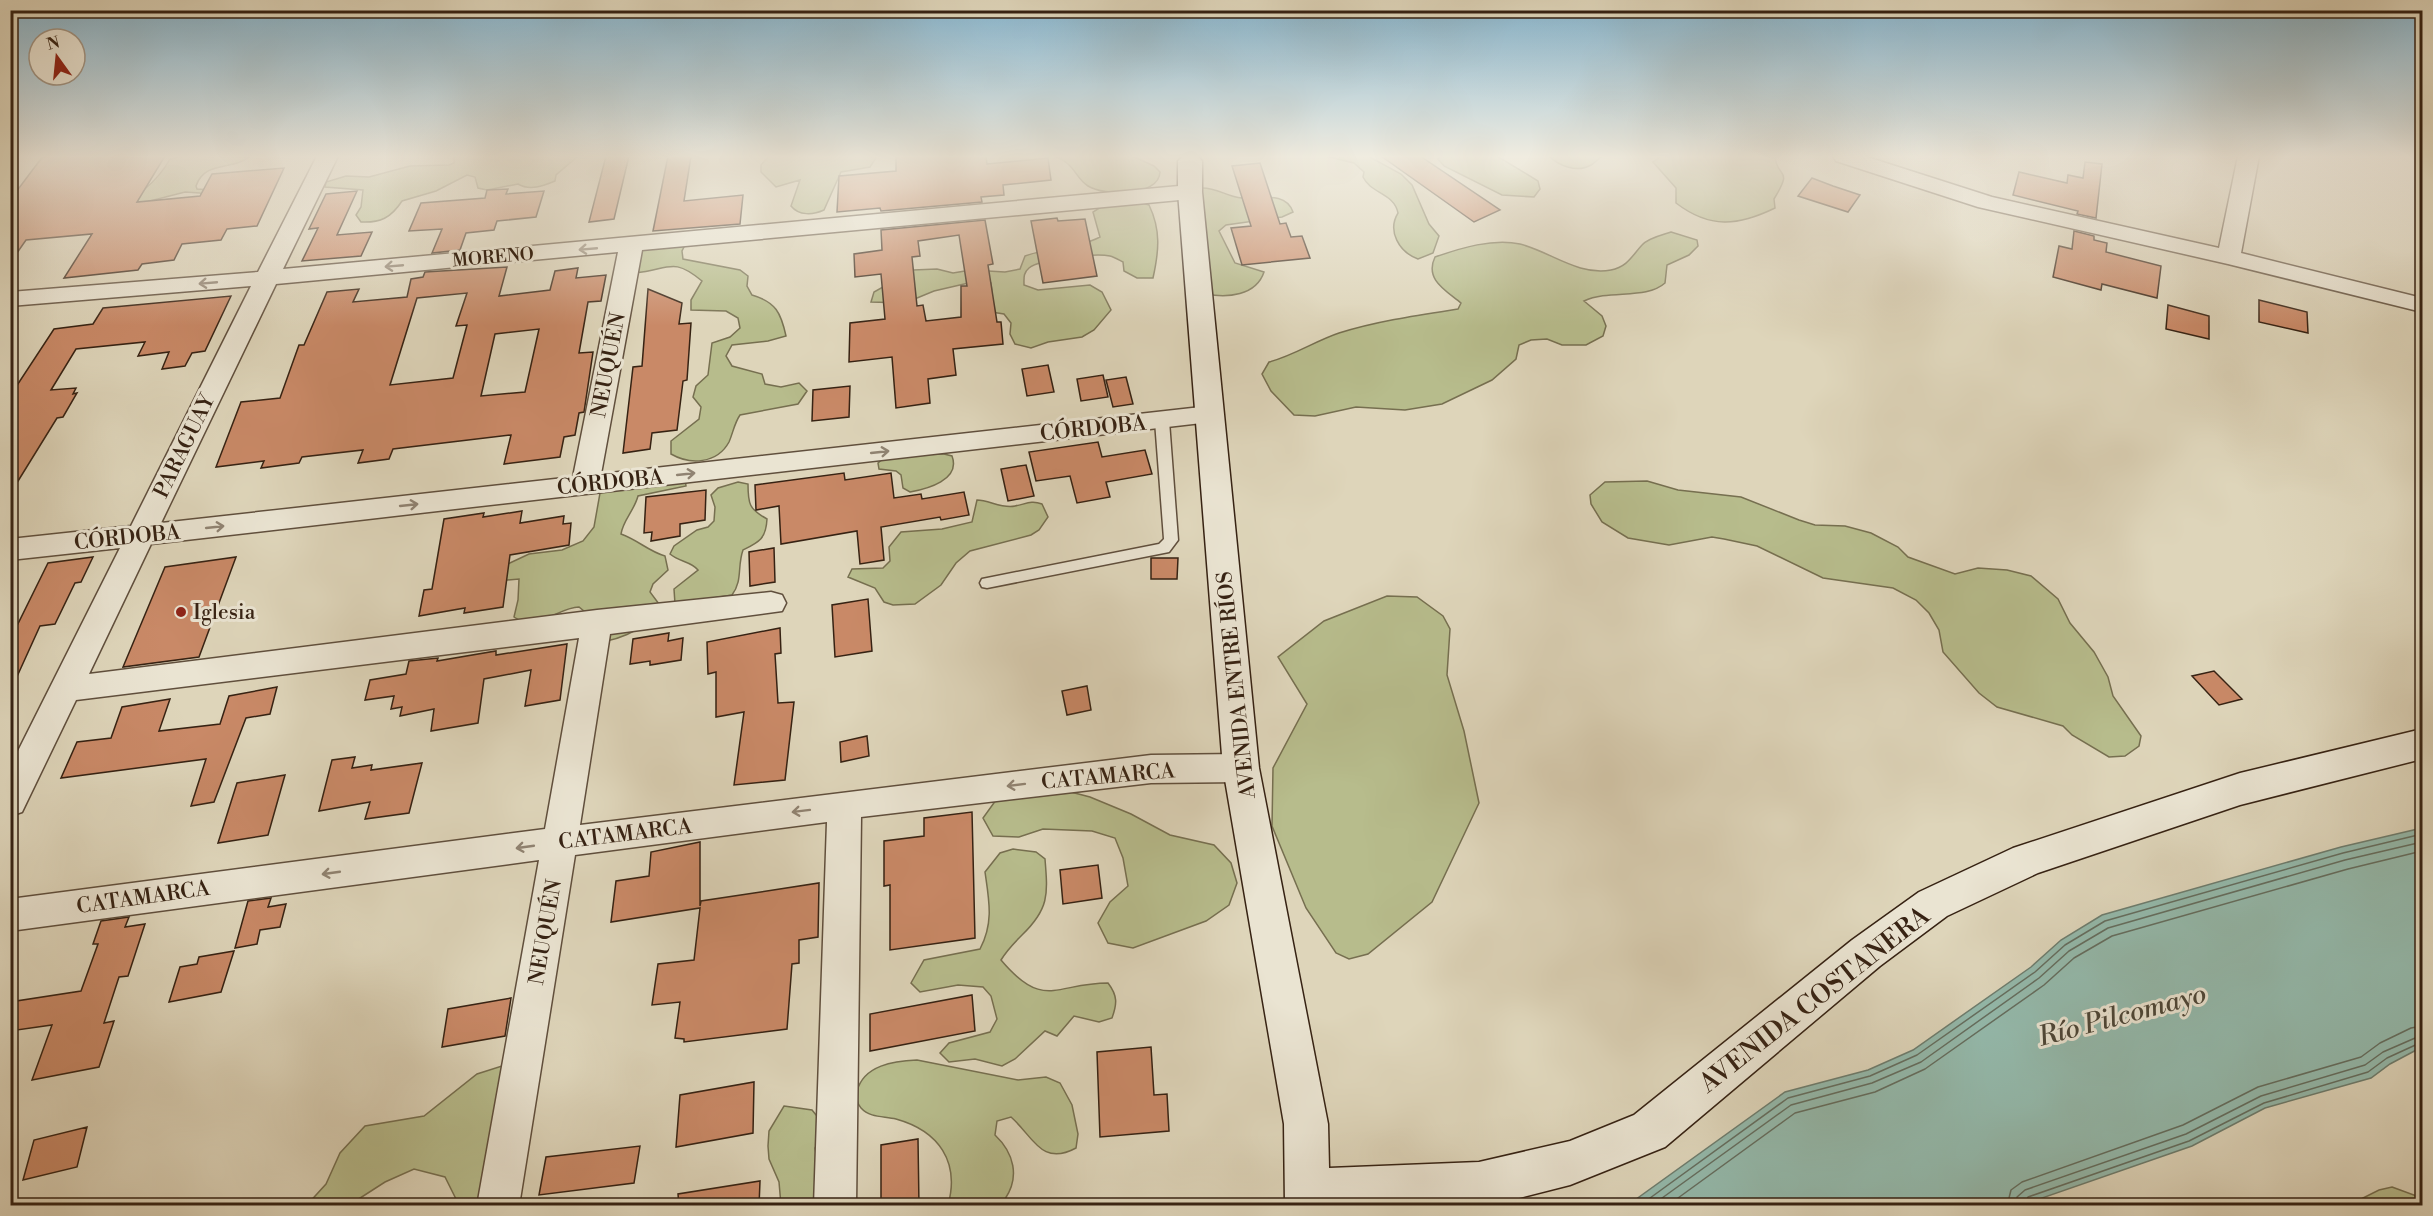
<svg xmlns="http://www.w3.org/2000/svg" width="2433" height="1216" font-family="'Libre Bodoni',serif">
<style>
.green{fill:#b7bc8c;stroke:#766f50;stroke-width:1.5}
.water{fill:#94b9ab;stroke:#6e7d6e;stroke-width:1.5}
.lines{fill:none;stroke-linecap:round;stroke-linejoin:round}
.shore{stroke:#656e5f;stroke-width:1.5}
.building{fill:#c98967;stroke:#362213;stroke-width:1.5;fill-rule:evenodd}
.lane-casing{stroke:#604f3d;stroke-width:3}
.street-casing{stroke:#604f3d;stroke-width:3}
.secondary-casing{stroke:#362213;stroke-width:3}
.lane{fill:#eae4d2;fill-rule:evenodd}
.street{fill:#eae4d2;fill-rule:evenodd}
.secondary{fill:#eae4d2;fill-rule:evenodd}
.oneway{stroke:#908372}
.poi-dot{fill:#8f2418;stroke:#eae4d2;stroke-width:2}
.labels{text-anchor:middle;stroke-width:6;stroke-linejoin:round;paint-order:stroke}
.far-street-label{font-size:18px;fill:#362213;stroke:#eae4d2}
.street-label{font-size:21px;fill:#362213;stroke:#eae4d2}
.poi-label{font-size:21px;fill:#362213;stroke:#eae4d2;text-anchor:start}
.near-street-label{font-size:26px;fill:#362213;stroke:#eae4d2}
.near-water-label{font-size:27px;font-style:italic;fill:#4e4839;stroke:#eae4d2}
</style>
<rect width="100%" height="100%" fill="#ded5ba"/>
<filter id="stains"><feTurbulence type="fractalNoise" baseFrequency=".00333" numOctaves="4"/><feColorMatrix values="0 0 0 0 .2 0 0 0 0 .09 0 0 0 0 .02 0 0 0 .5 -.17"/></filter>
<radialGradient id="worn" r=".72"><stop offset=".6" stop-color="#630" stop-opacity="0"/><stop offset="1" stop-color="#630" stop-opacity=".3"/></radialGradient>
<!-- green -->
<path class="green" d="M183,156L249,157C232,171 205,160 196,186L197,189L211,190L207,199L200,193L185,192L111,211C136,197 156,184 170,159Z
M454,156H578L556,175L555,181C543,186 530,191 518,184L487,190L478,188L475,177L467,175L436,191L402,201C391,218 380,223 361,222L356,215L361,207L363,190L325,187L326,182L346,176L369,177L410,166L449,165L454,163Z
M769,156H877L870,167L841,172L824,210C813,215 799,216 791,206L800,180L776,187L761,172V165Z
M1054,156H1132L1154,166L1160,172C1159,197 1104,196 1088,186C1074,177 1076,164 1054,156Z
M1325,156H1368L1401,174L1412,185L1429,224L1439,236L1433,253L1418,259C1399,252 1387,231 1398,213C1394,193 1371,194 1363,177L1364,172L1354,163Z
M1441,156H1497L1538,181L1540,189L1534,197L1502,195L1444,166L1438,159Z
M1549,156H1603C1598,158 1596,162 1591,165C1577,173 1559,166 1549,156Z
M1661,156H1775C1777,180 1794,166 1774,199L1775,208C1738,226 1710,229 1676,203V188L1653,162Z
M1201,188C1216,187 1227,197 1242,198C1259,200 1285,190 1293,212L1282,217L1226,225L1219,231L1235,263L1264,272C1256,296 1227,298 1206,294Z
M1135,201L1149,205C1161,230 1159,251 1153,278H1137L1124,271L1123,262C1119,260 1114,257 1110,256C1095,253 1040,259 1029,268C1023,273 1024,278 1024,285L1038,290L1090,285L1102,292L1111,310L1094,330L1082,337L1048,342L1031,348L1015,344L1010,334L1011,323L1004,314L972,309L992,292L991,283L977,281L934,291L905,303L871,302L874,292L913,270L937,269L953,273L971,270L1005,272L1020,269L1025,256C1049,247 1077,249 1100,237L1093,212L1104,205Z
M1671,232L1697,240L1698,246L1689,255L1667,265L1665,283C1646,300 1610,289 1584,301L1602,316L1606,326L1603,336L1586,345H1562L1547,339L1531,340L1519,345L1516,359L1492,380L1442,404L1405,410L1356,407L1315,416L1294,415L1271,391L1262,374L1269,362C1293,356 1315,341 1339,333C1377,321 1419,315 1458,309L1461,303C1447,291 1424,280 1435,257C1461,248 1493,238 1520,244C1551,252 1578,276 1611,270C1627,267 1632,256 1642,245C1648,238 1662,235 1671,232Z
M636,241H687L682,251L683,259L740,270L748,276L747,286L752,295C776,302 781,313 786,336L768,341L732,345L726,356L732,366L762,374L765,384L781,387L799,383L807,391L798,404L740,415C734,424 733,433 729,442C717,464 690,465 671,454V441L699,419L701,407L693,397L696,386L708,375L712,343L730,337L740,328L738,318L726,311L691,310V300L702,281C672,256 669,270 635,273Z
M905,454H944L952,456C961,480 927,489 910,492L903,488L901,475L896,471L879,469L878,463L885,457Z
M685,479L686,486L638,496C634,511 623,520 621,534C638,540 648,551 665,556L668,570L653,584L650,592L659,604C654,610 649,621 642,626C628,637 585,652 573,635L585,612L579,607C558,607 537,633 514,617L518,600L519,579L498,581L499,568L529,554L562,550L583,541L594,527L600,493L620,486Z
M1647,481L1678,490L1741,497L1799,520L1815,525L1845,526L1871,533L1898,547L1908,557L1955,574L1978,568L2007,570L2031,576L2058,599L2070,623L2094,652L2108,677L2113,696L2141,736L2139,746L2125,756L2109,757L2072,735L2063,726L1997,707L1979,693L1943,652L1939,630L1929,613L1916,600L1893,588L1823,578L1757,546L1724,539L1712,537L1669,545L1628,538L1602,522L1591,504L1590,495L1605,482Z
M738,482L748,484C748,504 749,509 767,519C766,539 759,542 743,550C737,567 743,580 732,595L675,604L674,589L698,570C691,561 679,562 670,554L674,546L697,530L708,527L714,521L715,507L711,495L718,488Z
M977,500C989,500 1002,509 1015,506C1026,504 1031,500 1042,504L1048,517L1039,530L1031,535L970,551L956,563L941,585L915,604L893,605L884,602L875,588L848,577L852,569L883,568L890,561L889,547L901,532L942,529L972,522Z
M1387,596L1417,597L1443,616L1450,629L1447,675L1464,731L1479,803L1432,902L1368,954L1349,959L1336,953L1306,908L1272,826L1273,768L1307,704L1278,657L1324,621Z
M1067,791L1090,797L1131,814L1170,835L1214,845L1231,863L1237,883L1229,905L1206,921L1133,948L1108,943L1098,923L1110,902L1128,886L1123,858L1115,838L1092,831L1043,829L1019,837L993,836L983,818L996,800Z
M1013,849L1036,852L1045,859C1048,895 1049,909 1022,935C1014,943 1007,950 1001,960C1044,1011 1056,983 1108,983C1118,996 1117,1004 1112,1018L1099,1022L1074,1016L1057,1036L1045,1031L1015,1059L1002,1066L975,1059L949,1062L940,1053L949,1043L990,1032L997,1019L991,996L983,987L958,985L920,992L911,983L924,960L980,949C994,923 989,900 985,872L1000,853Z
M917,1060L1018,1080L1046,1077L1060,1083L1072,1105L1078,1134L1076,1148C1041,1167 1033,1136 1011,1117L997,1121L995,1135C1014,1153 1020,1177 1005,1199L1007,1205H948C960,1162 939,1131 896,1119C884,1116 870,1118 861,1108C857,1104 856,1096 857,1091C864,1065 894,1061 917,1060Z
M505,1065L489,1205H459L445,1177L414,1169L385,1182L357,1200L356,1205L306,1206L326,1184L340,1153L365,1126L424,1116L477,1074Z
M784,1106L812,1110L821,1121L822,1135L815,1148L826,1205H781L779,1182L769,1159L768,1146L769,1131Z
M2392,1187L2422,1198V1205H2357V1201L2379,1190Z"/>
<!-- water -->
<path class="water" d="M2422,828V1047L2390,1064L2371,1078L2265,1108L2192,1146L2022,1205H1628L1785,1092L1868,1070L1913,1050L2031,967L2061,940L2102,915L2341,847Z"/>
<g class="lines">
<!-- shore -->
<path class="shore" d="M1639,1206L1788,1098L1870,1076L1917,1055L2035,972L2065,945L2105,921L2343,853L2422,834
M1651,1206L1791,1105L1872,1083L1921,1062L2039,978L2069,951L2108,928L2345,860L2422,842
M1667,1206L1795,1113L1875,1092L1925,1069L2044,985L2074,958L2112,936L2348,869L2422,851
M2007,1206L2011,1190L2022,1182L2183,1125L2258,1087L2361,1057L2380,1043L2411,1028L2422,1026
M2016,1206L2017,1197L2025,1190L2186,1134L2261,1096L2365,1065L2383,1052L2422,1035
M2023,1206L2028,1197L2189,1141L2264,1103L2368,1072L2387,1058L2422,1042"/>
</g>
<!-- building -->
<path class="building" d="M43,156H165L137,202L200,196L212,174L284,168L257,226L227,229L221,240L182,244L174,260L142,264L138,270L64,278L92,234L26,240L10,263V200Z
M606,156H629L614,219L589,222Z
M668,156H691L684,201L743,195L740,224L653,231Z
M896,156H986L987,164L1048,158L1051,180L1003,185L1004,195L981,197L982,202L881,211L880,208L837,212L839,176L896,171Z
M1381,156H1420L1500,210L1474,222Z
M2085,162L2102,164L2096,218L2077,214L2078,211L2013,195L2019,172L2067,183L2068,175L2083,178Z
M1260,163L1280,224L1286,223L1291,237L1302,236L1310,258L1242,265L1231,228L1251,226L1232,166Z
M1812,178L1833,186L1860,195L1848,212L1798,196Z
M508,189L506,194L544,191L536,217L497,221L494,230L466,233L460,250L432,253L442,229L409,231L421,203L485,198L487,190Z
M357,191L337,235L372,232L361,256L302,261L318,228L309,229L326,194Z
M1057,218L1058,221L1085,219L1097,276L1043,283L1031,221Z
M985,220L993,264L988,265L997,322H1001L1003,344L953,349L956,375L928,379L930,403L896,408L892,357L849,362L850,323L885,319L881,274L855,277L854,254L882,250L881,230ZM959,235L967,286H961V317L926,321L923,305L917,306L912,257L920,256L918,241Z
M2074,231L2094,236V240L2107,243L2106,252L2161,266L2157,298L2102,284L2101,290L2053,277L2059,246L2072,249Z
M507,267L499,296L550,290L555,271L578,268L576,278L606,275L601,301L588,302L579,353L593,352L584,412L579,413L575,435L564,437L560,457L504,464L511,435L393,449L389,459L358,463L363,450L302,457L299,463L261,468L264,461L216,467L241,402L280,398L299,345H304L327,292L359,289L353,302L407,297L411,279L423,277L425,272ZM467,293L456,326L467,325L453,378L390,385L417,298ZM539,329L525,392L481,396L495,334Z
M648,289L682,303L679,324L691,323L687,380L683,381L677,430L652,433L650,449L623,453L633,367L642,366Z
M231,296L205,351L192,353L185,366L162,369L169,352L138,356L145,342L76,349L51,390L76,388L73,394L77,393L63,417L57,418L10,494V396L54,329L93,324L103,308Z
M2259,300L2307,312L2308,333L2259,322Z
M2168,305L2209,316V339L2166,329Z
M1048,365L1054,392L1027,396L1022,369Z
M1103,375L1108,397L1081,401L1077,379Z
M1126,377L1133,404L1113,407L1106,380Z
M850,386L849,417L812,421L813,390Z
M1098,442L1102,457L1145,450L1152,474L1106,482L1110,497L1077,503L1070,476L1036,481L1029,452Z
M1026,465L1034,496L1008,501L1001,469Z
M844,473L845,480L891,473L894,498L921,494L922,499L964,492L969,515L941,520L940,517L881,527L884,560L860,564L857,531L781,544L779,506L756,510L755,485Z
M706,490L705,520L680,524V536L651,541L652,532L644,533L646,497Z
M522,511L520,523L564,516L563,524L571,523L569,545L510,555L503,607L464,613L465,608L419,616L424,590L432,589L444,519L484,513L483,517Z
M774,548L775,582L750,586L749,552Z
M93,557L81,582L75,583L55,624L40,626L10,692V640L48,563Z
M236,557L199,657L123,667L165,567Z
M1151,558H1178L1177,579H1151Z
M868,599L872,651L835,657L832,605Z
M780,628L781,653L775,654L778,703L794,702L785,780L734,785L744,712L716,717V672L708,674L707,642Z
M669,633L668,641L683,638L681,660L650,665V661L630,664L633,639Z
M567,644L560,700L525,706L531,670L484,679L478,723L431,731L434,709L400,716L402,707L391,709L394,696L365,700L370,680L406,674L409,661L438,658L437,661L496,651V655Z
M2214,671L2242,699L2219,705L2192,676Z
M1087,686L1091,710L1067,715L1062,691Z
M277,687L270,714L246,718L214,802L191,806L206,759L61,778L77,742L111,738L122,707L170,699L159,731L220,724L229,696Z
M867,736L869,756L841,762L840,742Z
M355,757L352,768L372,765L371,770L422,763L409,813L365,819L370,802L319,811L332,760Z
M285,775L268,835L218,843L237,783Z
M972,812L975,938L890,950V885L884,886V841L924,836V818Z
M700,842V906L701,901L819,883L818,937L799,940V963L792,964L787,1029L684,1042V1039L675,1038L680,1002L652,1005L658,964L694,960L700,908L611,922L616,881L649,876L651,852Z
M1098,865L1102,898L1063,904L1060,870Z
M271,898L268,907L286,904L280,927L260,930L257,944L235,948L248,901Z
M129,917L125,927L145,924L128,976L119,977L104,1023L114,1021L99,1067L32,1080L52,1025L10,1031V1002L81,991L98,944H93L101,921Z
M234,951L221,992L169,1002L180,967L197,964L199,957Z
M972,995L975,1031L870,1051V1014Z
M511,998L505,1036L442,1047L448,1009Z
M1151,1047L1154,1095L1167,1094L1169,1131L1100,1137L1097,1052Z
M754,1082L753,1133L676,1147L680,1095Z
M87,1127L77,1167L23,1180L34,1140Z
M918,1139L919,1206H881V1145Z
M640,1146L634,1183L539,1195L546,1157Z
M760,1181L759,1206H679L678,1194Z"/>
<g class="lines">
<!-- lane casing -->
<g class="lane-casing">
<path id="lane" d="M1162,417L1169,421L1178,540L1169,552L987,588L982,587L980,583L982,579L987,578L1159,544L1164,539L1155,421Z"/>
</g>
<!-- street casing -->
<g class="street-casing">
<path id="street" d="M317,156H338L283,269L1190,185L1198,187L1201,192L1198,197L1190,199L642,250L601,474L1210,406L1219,409L1223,415L1219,421L151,544L89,674L597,610L771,592L782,595L786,603L782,611L610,634L580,825L1151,755L1241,754L1253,758L1258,768L1253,778L1241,782L1151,783L861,817L856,1206H814L827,822L575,855L519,1206H477L539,860L10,931V899L545,829L579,638L76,700L22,812L10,816V767L120,548L10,560V539L131,526L251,286L10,306V292L258,272ZM618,252L573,477L161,523L276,284Z
M1833,156H1864L1992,197L2219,248L2238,156H2259L2241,253L2422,298V312L2228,264L1978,207L1836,161Z"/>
</g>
<!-- secondary casing -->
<g class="secondary-casing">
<path id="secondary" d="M1183,156H1198L1202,161V192L1259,768L1328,1124L1329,1168L1479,1162L1570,1141L1634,1115L1852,940L1919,892L2013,848L2240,773L2422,729V759L2240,805L2038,873L1947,916L1880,966L1665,1147L1570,1185L1488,1206H1285L1284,1124L1223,768L1178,192V161Z"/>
</g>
<!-- lane -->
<use href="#lane" class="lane"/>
<!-- street -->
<use href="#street" class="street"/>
<!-- secondary -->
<use href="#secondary" class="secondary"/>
</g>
<!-- one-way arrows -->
<defs><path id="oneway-shaft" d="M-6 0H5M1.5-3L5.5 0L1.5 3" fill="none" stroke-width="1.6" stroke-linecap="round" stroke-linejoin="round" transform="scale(1.5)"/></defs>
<g class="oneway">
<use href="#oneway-shaft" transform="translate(588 249) rotate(175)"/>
<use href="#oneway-shaft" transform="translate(394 266) rotate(175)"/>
<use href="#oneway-shaft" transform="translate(208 283) rotate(175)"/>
<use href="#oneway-shaft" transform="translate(880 452) rotate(-6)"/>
<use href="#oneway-shaft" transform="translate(686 474) rotate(-6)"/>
<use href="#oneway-shaft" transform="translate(409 505) rotate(-6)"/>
<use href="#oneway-shaft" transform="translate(215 527) rotate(-6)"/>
<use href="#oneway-shaft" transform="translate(1016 785) rotate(173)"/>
<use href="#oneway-shaft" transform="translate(801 811) rotate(173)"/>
<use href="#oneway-shaft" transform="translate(525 847) rotate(172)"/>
<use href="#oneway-shaft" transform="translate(331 873) rotate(172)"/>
</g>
<!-- sky -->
<linearGradient id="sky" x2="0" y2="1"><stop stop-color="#86b6d0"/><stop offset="0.48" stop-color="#f0ece0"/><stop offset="1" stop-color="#f0ece0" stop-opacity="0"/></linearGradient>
<rect width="2433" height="326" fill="url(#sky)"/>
<!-- markers -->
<circle class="poi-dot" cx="181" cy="612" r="6"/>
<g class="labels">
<!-- far-street labels -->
<g class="far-street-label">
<text transform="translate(493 257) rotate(-5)" y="6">MORENO</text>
</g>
<!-- street labels -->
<g class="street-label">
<text transform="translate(608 365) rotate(-79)" y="7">NEUQUÉN</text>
<text transform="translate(1093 428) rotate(-6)" y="7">CÓRDOBA</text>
<text transform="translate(184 446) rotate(-64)" y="7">PARAGUAY</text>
<text transform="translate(610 482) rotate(-6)" y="7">CÓRDOBA</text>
<text transform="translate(127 537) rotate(-6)" y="7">CÓRDOBA</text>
<text transform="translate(1236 685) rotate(-96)" y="7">AVENIDA ENTRE RÍOS</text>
<text transform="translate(1108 776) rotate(-5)" y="7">CATAMARCA</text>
<text transform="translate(625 834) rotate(-7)" y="7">CATAMARCA</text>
<text transform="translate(143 897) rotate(-8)" y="7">CATAMARCA</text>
<text transform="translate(545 932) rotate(-80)" y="7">NEUQUÉN</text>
</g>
<!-- poi labels -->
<g class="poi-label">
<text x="193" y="619">Iglesia</text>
</g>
<!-- near-street labels -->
<g class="near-street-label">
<text transform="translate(1814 999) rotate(-38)" y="9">AVENIDA COSTANERA</text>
</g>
<!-- near-water labels -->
<g class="near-water-label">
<text transform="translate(2122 1015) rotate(-15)" y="9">Río Pilcomayo</text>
</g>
</g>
<!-- margin -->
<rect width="2433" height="1216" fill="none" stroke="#ded5ba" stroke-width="36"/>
<rect x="12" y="12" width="2409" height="1192" fill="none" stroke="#362213" stroke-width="3"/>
<rect x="18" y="18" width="2397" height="1180" fill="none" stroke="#362213" stroke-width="1.5"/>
<!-- north arrow -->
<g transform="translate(57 57) rotate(345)"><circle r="28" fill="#eae4d2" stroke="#a29686" stroke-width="1.5"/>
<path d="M0-4.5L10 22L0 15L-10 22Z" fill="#8f2418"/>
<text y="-9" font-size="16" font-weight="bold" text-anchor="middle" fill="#362213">N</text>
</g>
<rect width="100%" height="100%" filter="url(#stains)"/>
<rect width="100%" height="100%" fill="url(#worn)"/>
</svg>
